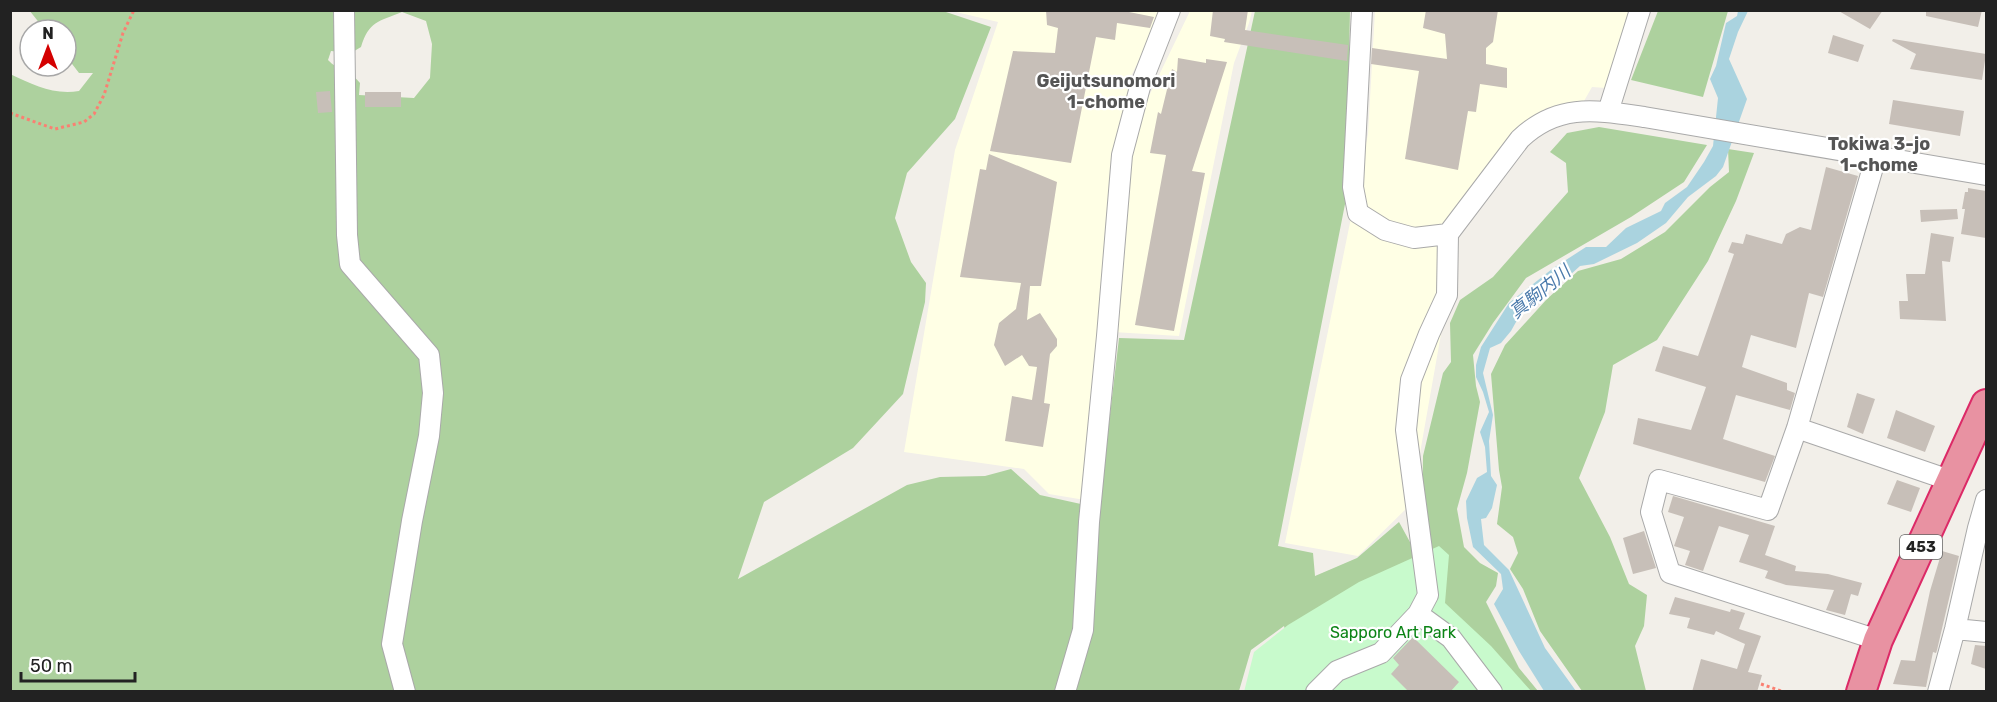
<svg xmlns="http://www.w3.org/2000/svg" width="1997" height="702" font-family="Rubik,'Noto Sans JP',sans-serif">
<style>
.education{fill:#ffffe5}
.forest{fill:#add19e;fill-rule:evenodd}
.park{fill:#c8facc}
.water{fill:#aad3df}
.building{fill:#c7bfb8}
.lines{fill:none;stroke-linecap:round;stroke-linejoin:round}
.minor-casing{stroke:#a9a9a9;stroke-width:22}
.highway-casing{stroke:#dc2a67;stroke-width:32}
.path{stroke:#fa8072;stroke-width:3;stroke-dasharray:3 3;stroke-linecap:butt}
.minor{stroke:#fff;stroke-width:20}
.highway{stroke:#e892a2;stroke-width:28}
.labels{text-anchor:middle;stroke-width:4.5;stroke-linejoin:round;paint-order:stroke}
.shield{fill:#fff;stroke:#646464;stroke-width:1.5}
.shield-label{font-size:15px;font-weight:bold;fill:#222}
.park-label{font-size:16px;fill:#0c8416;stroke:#fff}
.neighbourhood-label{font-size:18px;font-weight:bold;fill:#555;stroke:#fff}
.water-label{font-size:18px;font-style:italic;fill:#4a7aab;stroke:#fff}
</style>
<rect width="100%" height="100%" fill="#f2efe9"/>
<!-- education -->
<path class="education" d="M952,11H1164L1131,76L1110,181L1085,500L1049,494L1024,469L904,452L955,150L998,22Z
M1190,11H1252L1249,23L1234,63L1179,336L1113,332L1124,184L1135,125Z
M1375,11H1635L1606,88L1592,87L1584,101L1546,108L1493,163L1464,204L1411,504L1358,556L1285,543L1368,134Z"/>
<!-- forest -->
<path class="forest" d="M29,10H940L991,27L955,119L907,173L895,218L911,262L926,283L925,302L903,394L853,448L764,502L738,579L907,485L940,477L985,476L1011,469L1040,495L1099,508L1119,338L1184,340L1255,11H1350L1346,199L1278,546L1313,553L1315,576L1357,558L1399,522L1416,553V562L1290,647L1284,626L1251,650L1239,691H11L10,74C34,85 53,95 79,91L93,73H79L66,56V30H45ZM402,12L426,21L432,44L430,78L414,98L359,95L360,83C352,72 337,70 328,60L331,51L351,53L361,47C369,21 378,22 402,12Z
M1658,11H1728L1703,97L1631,80Z
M1599,127L1707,145L1684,182L1631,217L1526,278L1493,323L1473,355L1476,386L1480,402L1467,473L1457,509L1464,547L1480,563L1498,573L1496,586L1486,602L1519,668L1538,691H1508L1434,609L1429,556L1422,511L1423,456L1443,373L1451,362L1450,323L1460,300L1493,277L1568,192L1566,163L1550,152L1567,133Z
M1728,149L1754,153L1736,201L1708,261L1657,340L1613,365L1605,412L1579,478L1610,537L1629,584L1647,595L1644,626L1635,646L1646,691H1582L1540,631L1523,589L1510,569L1518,553L1513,537L1497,524L1502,487L1499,470L1491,374L1505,345L1547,299L1578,271L1621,259L1665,232L1710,187L1729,172Z"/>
<!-- park -->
<path class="park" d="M1439,546L1449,555L1445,603L1491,646L1531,691L1244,692L1254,652L1288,625L1359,582Z"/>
<!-- water -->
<path class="water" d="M1738,11H1748L1738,32L1729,59L1747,99L1723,167L1716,176L1688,197L1666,223L1637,243L1594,264L1580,266L1569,276L1549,286L1521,313L1511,331L1501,343L1490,348L1483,373L1493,415L1489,441L1491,476L1497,485L1492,508L1486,518L1481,519L1484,545L1509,570L1545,648L1576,691H1544L1519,651L1494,604L1503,589L1501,574L1473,547L1467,518L1466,501L1477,478L1487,472L1485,447L1480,432L1489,412L1483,392L1476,377V365L1481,347L1509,303L1552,269L1586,247H1606L1626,228L1661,211L1665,203L1687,187L1704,162L1713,146L1718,98L1710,79L1716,66L1726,23L1737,16Z"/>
<!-- building -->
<path class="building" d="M1046,10H1119L1154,17L1150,28L1117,23L1115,40L1096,37L1071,163L990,151L1013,51L1055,53L1058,28L1047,25Z
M1213,10H1248L1245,30L1348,45L1347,61L1224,42L1225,39L1210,36Z
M1426,10H1498L1493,42L1486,48V64L1507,68V88L1480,84L1476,112L1468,111L1458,170L1405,159L1419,71L1371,64L1372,48L1447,59L1445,34L1423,28Z
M1837,10H1883L1870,29Z
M1926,10H1982L1978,27L1926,16Z
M1833,35L1864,45L1858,62L1828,53Z
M1893,39L1986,54L1982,80L1910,69L1916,54L1892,41Z
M1178,58L1206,63V59L1227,62L1192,171L1205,173L1174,331L1135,325L1166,155L1150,153L1158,112L1161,114L1172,69L1177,72Z
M330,91L332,112L318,113L316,92Z
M365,92H401V107H365Z
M1893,100L1964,111L1960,136L1889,124Z
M989,154L1057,182L1041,286H1030L1027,320L1040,313L1057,339V346L1050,354L1044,403L1050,404L1043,447L1005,441L1012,396L1032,400L1037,367L1029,366L1022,355L1005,366L994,345L999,323L1016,309L1021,283L960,277L980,169L986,170Z
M1826,167L1858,176L1823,297L1809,293L1796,348L1751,335L1742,367L1787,383V390L1795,393L1790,410L1736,395L1723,439L1775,456L1765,482L1633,444L1638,418L1691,430L1706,387L1655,371L1663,346L1698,356L1734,254L1728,252L1732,242L1743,244L1746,234L1782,244L1786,234L1800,227L1811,230Z
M1968,188L1986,191V238L1961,234L1965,209H1962L1965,192H1968Z
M1957,209L1958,219L1921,222L1920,210Z
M1931,233L1954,237L1950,262L1942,261L1946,321L1900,319L1899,301H1908L1906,274H1925Z
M1857,393L1875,399L1863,434L1847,427Z
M1896,410L1935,426L1925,452L1887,438Z
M1897,480L1920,488L1911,512L1887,504Z
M1673,496L1775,526L1765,555L1796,566L1795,571L1828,574L1862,583L1858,596L1851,594L1845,615L1826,610L1834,590L1786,585L1765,578L1768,571L1739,562L1749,535L1719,526L1703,571L1685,565L1690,551L1674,546L1684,517L1668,512Z
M1644,531L1656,568L1633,574L1623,538Z
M1942,551L1959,556L1937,650L1936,653L1933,652L1926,687L1893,684L1901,660L1915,661L1930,591Z
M1675,597L1730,612L1731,609L1745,613L1739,629L1761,636L1748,672L1762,675L1757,692H1692L1701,659L1737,669L1745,644L1716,631L1714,635L1687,628L1690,618L1669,614Z
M1413,637L1459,682L1450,692H1409L1391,674L1399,665L1393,658Z
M1975,645L1986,646V669L1971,664Z"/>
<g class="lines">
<!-- minor casing -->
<g class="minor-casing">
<path id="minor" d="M344,10L347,235L350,264L429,355L433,393L429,436L412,521L392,644L405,692
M1362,10L1353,187L1358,213L1385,230L1414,238L1448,234L1520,139C1558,103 1595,110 1644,117L1986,175
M1608,112L1640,10
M1876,157L1797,428L1768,510L1659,480L1651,512L1670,573L1878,640
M1797,428L1952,481
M1418,614L1451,638L1492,692
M1955,629L1986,632
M1065,692L1083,630L1089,522L1107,336L1122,155L1140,87L1170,10
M1316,692L1337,671L1381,653L1418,614L1428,595L1406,430L1411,380L1429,334L1447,295L1448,234
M1938,692L1955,629L1978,528L1986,500"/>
</g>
<!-- highway casing -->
<g class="highway-casing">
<path id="highway" d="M1861,692L1878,640L1986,404"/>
</g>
<!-- path -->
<path class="path" d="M10,113L55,129L84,122L94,114L104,95L123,33L134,10
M1761,684L1784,692"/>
<!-- minor -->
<use href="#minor" class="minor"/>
<!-- highway -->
<use href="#highway" class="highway"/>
</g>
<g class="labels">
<!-- shield labels -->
<rect class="shield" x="1900" y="535" width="42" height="24" rx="4.5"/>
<g class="shield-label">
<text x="1921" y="552">453</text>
</g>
<!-- park labels -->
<g class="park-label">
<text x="1393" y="638">Sapporo Art Park</text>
</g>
<!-- neighbourhood labels -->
<g class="neighbourhood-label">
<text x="1106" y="87">Geijutsunomori<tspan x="1106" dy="21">1-chome</tspan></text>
<text x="1879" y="150">Tokiwa 3-jo<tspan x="1879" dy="21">1-chome</tspan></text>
</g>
<!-- water labels -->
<g class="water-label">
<text transform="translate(1540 292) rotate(-39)" y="6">真駒内川</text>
</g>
</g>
<!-- border -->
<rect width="1997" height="702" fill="none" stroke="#222222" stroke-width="24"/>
<!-- north arrow -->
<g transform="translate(48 48)"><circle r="28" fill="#ffffff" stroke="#a7a7a7" stroke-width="1.5"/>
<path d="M0-4.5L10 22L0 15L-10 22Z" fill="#d40000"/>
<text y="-9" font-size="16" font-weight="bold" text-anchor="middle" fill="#222222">N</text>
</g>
<!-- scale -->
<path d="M21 672v9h114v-9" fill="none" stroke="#222222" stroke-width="3"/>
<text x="30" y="672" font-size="18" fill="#222222" stroke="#ffffff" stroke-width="4.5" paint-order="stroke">50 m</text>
</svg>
